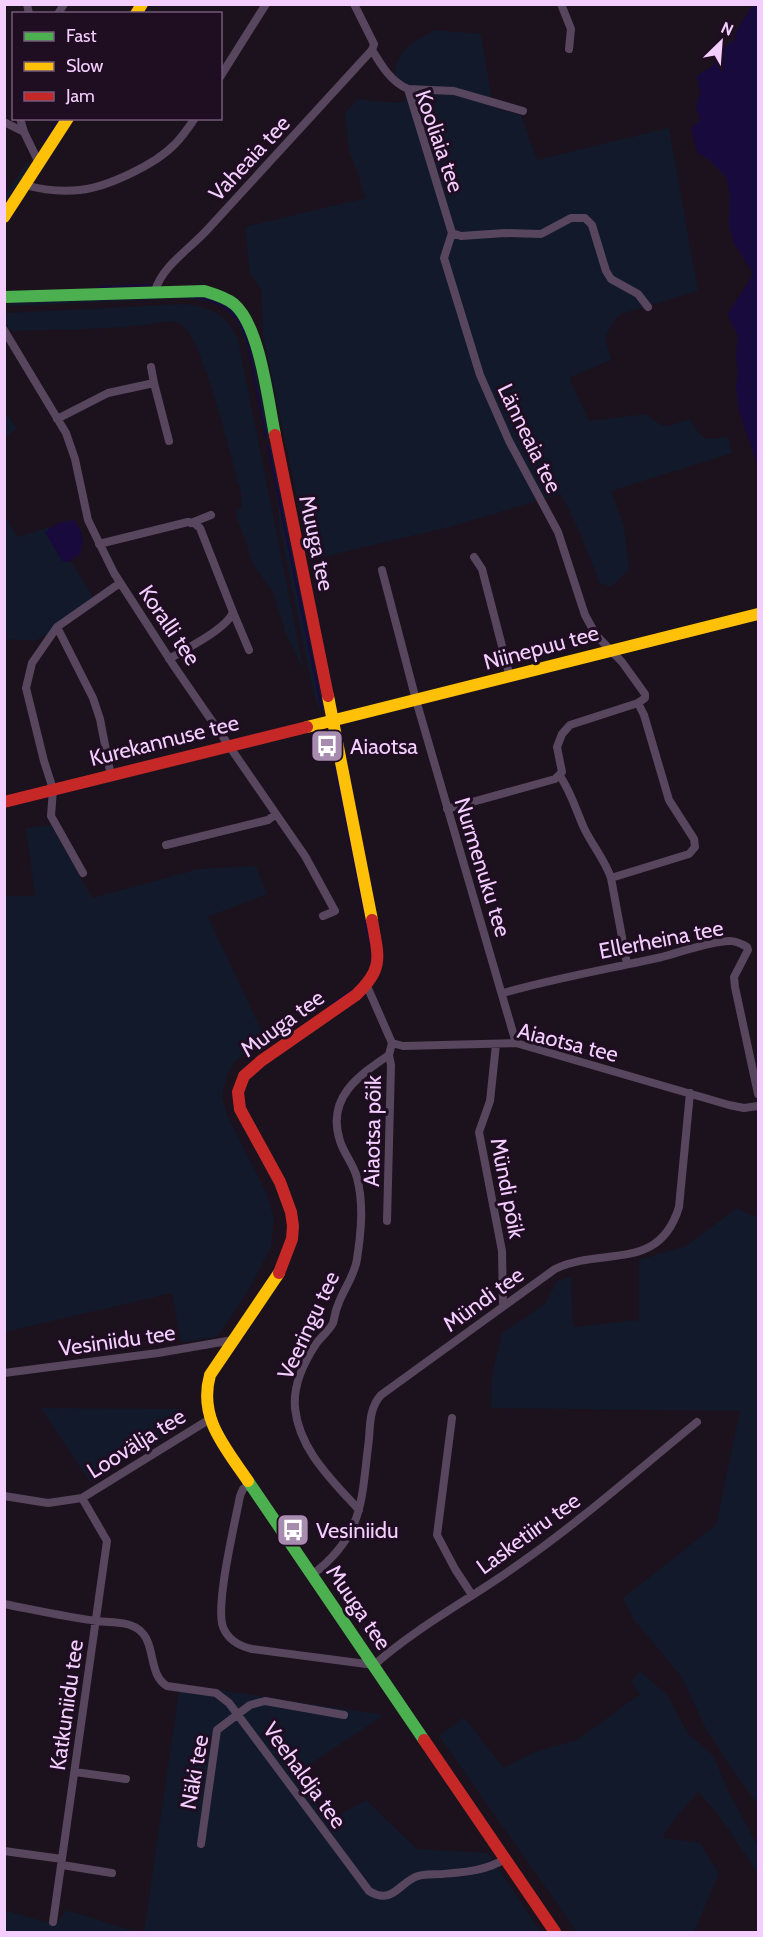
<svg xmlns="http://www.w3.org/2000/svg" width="763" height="1937" font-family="Cabin,sans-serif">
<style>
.green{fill:#12192a}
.water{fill:#190a3d}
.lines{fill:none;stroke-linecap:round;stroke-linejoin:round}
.stream{stroke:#190a3d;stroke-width:2}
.street{stroke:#58465e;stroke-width:8}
.fast{stroke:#4caf50;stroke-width:12}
.slow{stroke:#ffc107;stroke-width:12}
.jam{stroke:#c62828;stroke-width:12}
.labels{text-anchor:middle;stroke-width:6;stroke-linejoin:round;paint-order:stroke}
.street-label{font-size:22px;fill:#f4ceff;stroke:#1f0d22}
.poi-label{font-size:22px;fill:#f4ceff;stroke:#1f0d22;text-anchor:start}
</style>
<rect width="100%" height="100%" fill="#1c121d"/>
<!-- green -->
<path class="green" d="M434,30L481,34L493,107L521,115L537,160L669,128L698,291L621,314L615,319L605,338L611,360L571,377L570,380L589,421L646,414L661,425L668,426L690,419C702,440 704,442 728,436L732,453L611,491L624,527L629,569L611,587L600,583L581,535L561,494L449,527L310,560L263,335L261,289L250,273L245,227L366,198L349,150L345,113L358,99L394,103L404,102L408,94L395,74C397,48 415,42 434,30Z
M28,161L29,169L6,202L4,197Z
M163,295V299L149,300L7,306L10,303Z
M167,297H212L234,310L248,334L270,439L266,440L246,344C233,302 209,298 169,299Z
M185,304C210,307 227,315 238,339L304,671L285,631L273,592L254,566L237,518L236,510L242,507L241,492C233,464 202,335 181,324C171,319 155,324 144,325C102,330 58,329 15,331L8,328L5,322L7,313Z
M5,413L17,428L5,438H4Z
M267,444H271L327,709L321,711L315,698L308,668L280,530L276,492Z
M4,513L17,537L49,527L95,600L36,641L5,639Z
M51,825L92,898L199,869L256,866L267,894L208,917L266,1040L235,1061L227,1075L222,1097L228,1117L266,1192L274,1218L271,1247L247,1293L217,1337L181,1342L172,1293L5,1332V896H35L26,828Z
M758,1204V1805L724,1757L704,1725L681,1676L634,1620L623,1598L716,1525L740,1411L491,1408L492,1376L502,1333L545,1304L557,1281L571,1277L573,1327L639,1320V1260L686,1246L737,1208L755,1217Z
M41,1408L179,1409L186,1424L90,1482Z
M640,1671L667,1695L689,1735L713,1755L727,1788L758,1847V1873L717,1813L698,1792C688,1804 667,1826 663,1838L700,1843L719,1874L694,1932H577L439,1736L464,1717L503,1768L535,1752L577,1740L640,1694L631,1682Z
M180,1684L384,1715L294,1775L331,1820L366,1800L417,1849L488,1853L541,1932H144Z
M4,1910L56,1925L66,1910L137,1932H5Z"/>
<!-- water -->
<path class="water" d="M752,5H758V467L739,411L736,386L738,373L736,356L738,335L731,323L728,313L751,278L752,272L734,243L729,227L730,195L726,177L708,159L697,153L691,128L698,123L700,119L696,108L700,93L697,77L699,74L714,65L718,53L735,39V33Z
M74,520C83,531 84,540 80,554L68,562L62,561L45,532L58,523Z"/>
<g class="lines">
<!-- stream -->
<path class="stream" d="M44,141L59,118
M99,287L151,285
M196,297C222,301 240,315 247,340L266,437
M268,446L322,709
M335,768L364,913
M365,920L371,948
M371,966L372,954
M332,1004L354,989"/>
<!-- street -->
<path class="street" d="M27,4L29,14
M354,4L374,44L372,50C381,65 391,82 408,89L452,233
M561,4L571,29L569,49
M58,14L64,4
M220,77L266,4
M408,89L454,91L523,111
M20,118L24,132L39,163
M4,122L24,132
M25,185C43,190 62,192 80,190C108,187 156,164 175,144C183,136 189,127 195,118
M452,233L444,258L480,375L509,441L558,532L585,615L596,635L622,662L645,694V698L638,703L644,715L669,800L694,839L695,847L689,854L611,878
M452,233L461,236L505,233L541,234L571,218H585L592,225L606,271L611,279L638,294L648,307
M155,291C162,266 191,248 208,229C262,170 317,110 372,50
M4,330L66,433L75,459L88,520L114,573L174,666L305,856L335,911L323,916
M151,367L154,383L169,441
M57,419L108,393L154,383
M191,523L211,515
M99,544L188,522L194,523L200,528L233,612C227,629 185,649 169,659
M474,557L482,569L510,677
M382,570L416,700L516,1043
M233,612L249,650
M57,627L93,698L100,719L111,776
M560,776C571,792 576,810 584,828C592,845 605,860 611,878L627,964
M447,809L555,779L562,772L557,747L562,734L570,725L638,703
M166,845L268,820L276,814
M83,873L51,816L53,789L44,761L26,688L32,663L57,627L120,583
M367,986L392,1043L403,1046L516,1043L729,1105L744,1108L758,1106
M503,993C555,978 608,969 662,957C681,952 711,941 730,941C736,941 742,944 747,947L748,950L734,977L735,987L758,1094
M496,1044L490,1101L479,1132L502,1251L503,1305
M387,1221L391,1065L389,1055L392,1043
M4,1373L158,1353L233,1340
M452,1418L437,1535L455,1569L472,1595
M250,1484L243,1489L240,1496C235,1523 215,1605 223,1627C228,1640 239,1646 252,1649L374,1665C418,1626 472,1598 519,1564C582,1520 638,1470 697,1422
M4,1496L48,1503L82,1498L210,1419
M359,1510C333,1481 299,1450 295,1408C293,1386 304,1362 316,1344C321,1337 329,1331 333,1323C335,1317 335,1311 338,1305C343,1290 355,1275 357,1259C361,1233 364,1204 357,1178C354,1165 344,1154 340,1141C326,1098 358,1076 389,1055
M312,1575C365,1534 361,1500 369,1439C370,1423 370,1407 381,1395L555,1269C603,1246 659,1273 679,1207L690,1093
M4,1604C35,1610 66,1617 97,1621C109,1623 127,1621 138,1629C157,1642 147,1674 167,1686L216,1693L229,1703L369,1891C393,1906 399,1882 418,1876C425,1874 435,1874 442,1874C465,1872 485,1871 505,1859
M75,1772L126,1779
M201,1844L217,1730L250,1705L265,1701L344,1715
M4,1851L62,1859
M62,1865L112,1873
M53,1922L107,1541L82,1498"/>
<!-- fast -->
<path class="fast" d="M4,297L204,291C214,294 225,297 234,304C260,326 268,401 275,435
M248,1481L424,1740"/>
<!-- slow -->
<path class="slow" d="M136,14L142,4
M4,217L68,118
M328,696L372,920
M307,727L758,614
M248,1481C225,1447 198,1418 210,1375L279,1273"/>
<!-- jam -->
<path class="jam" d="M275,435L328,696
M4,802L307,727
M279,1273L292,1239L293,1226L291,1212L280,1182L240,1109L238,1092L244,1076L261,1061L356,995C385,968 378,956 372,920
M424,1740L555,1932"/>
</g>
<!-- icons -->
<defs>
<g id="bus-square" transform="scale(1.725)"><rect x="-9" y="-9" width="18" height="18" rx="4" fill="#a88cb0" stroke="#1f0d22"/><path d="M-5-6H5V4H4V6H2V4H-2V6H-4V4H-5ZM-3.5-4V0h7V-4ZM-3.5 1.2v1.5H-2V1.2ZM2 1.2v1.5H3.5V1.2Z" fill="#fff"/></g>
</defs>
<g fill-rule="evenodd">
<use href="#bus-square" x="327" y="746"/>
<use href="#bus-square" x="293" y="1530"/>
</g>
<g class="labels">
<!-- street labels -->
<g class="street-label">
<text transform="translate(440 141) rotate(71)" y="8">Kooliaia tee</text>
<text transform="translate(249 158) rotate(-47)" y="8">Vaheaia tee</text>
<text transform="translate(530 438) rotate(64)" y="8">Länneaia tee</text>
<text transform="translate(317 543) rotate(78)" y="8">Muuga tee</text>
<text transform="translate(170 625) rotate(56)" y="8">Koralli tee</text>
<text transform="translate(541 647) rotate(-15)" y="8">Niinepuu tee</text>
<text transform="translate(164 740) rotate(-14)" y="8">Kurekannuse tee</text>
<text transform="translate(483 867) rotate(73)" y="8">Nurmenuku tee</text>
<text transform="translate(661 939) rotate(-11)" y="8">Ellerheina tee</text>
<text transform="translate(282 1023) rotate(-36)" y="8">Muuga tee</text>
<text transform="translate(568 1042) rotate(14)" y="8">Aiaotsa tee</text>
<text transform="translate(372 1131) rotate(-89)" y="8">Aiaotsa põik</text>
<text transform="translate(508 1188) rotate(79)" y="8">Mündi põik</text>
<text transform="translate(483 1299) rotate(-36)" y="8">Mündi tee</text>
<text transform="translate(308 1325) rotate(-65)" y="8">Veeringu tee</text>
<text transform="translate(117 1340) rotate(-8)" y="8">Vesiniidu tee</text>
<text transform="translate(136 1443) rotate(-32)" y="8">Loovälja tee</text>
<text transform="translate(528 1533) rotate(-36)" y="8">Lasketiiru tee</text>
<text transform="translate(359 1607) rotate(56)" y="8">Muuga tee</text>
<text transform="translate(66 1705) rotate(-82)" y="8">Katkuniidu tee</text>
<text transform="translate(194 1772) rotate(-80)" y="8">Näki tee</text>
<text transform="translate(305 1775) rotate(54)" y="8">Veehaldja tee</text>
</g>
<!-- poi labels -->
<g class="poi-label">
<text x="350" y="754">Aiaotsa</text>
<text x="316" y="1538">Vesiniidu</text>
</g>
</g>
<!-- border -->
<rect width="763" height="1937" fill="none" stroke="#f4ceff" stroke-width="12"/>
<!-- legend -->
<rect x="12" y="12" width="210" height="108" fill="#1f0d22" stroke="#745a7a" stroke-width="1.5"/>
<rect x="24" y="32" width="30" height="9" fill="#4caf50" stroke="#745a7a" stroke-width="1.5"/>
<text x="66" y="42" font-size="18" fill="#f4ceff">Fast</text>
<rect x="24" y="62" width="30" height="9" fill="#ffc107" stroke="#745a7a" stroke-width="1.5"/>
<text x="66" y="72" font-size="18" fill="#f4ceff">Slow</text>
<rect x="24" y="92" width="30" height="9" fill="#c62828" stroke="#745a7a" stroke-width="1.5"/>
<text x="66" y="102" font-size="18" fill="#f4ceff">Jam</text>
<!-- north arrow -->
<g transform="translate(721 42) rotate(25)" stroke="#1f0d22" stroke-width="4.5" paint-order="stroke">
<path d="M0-4.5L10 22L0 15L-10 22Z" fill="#f4ceff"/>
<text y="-9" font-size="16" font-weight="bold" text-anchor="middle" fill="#f4ceff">N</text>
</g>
</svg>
